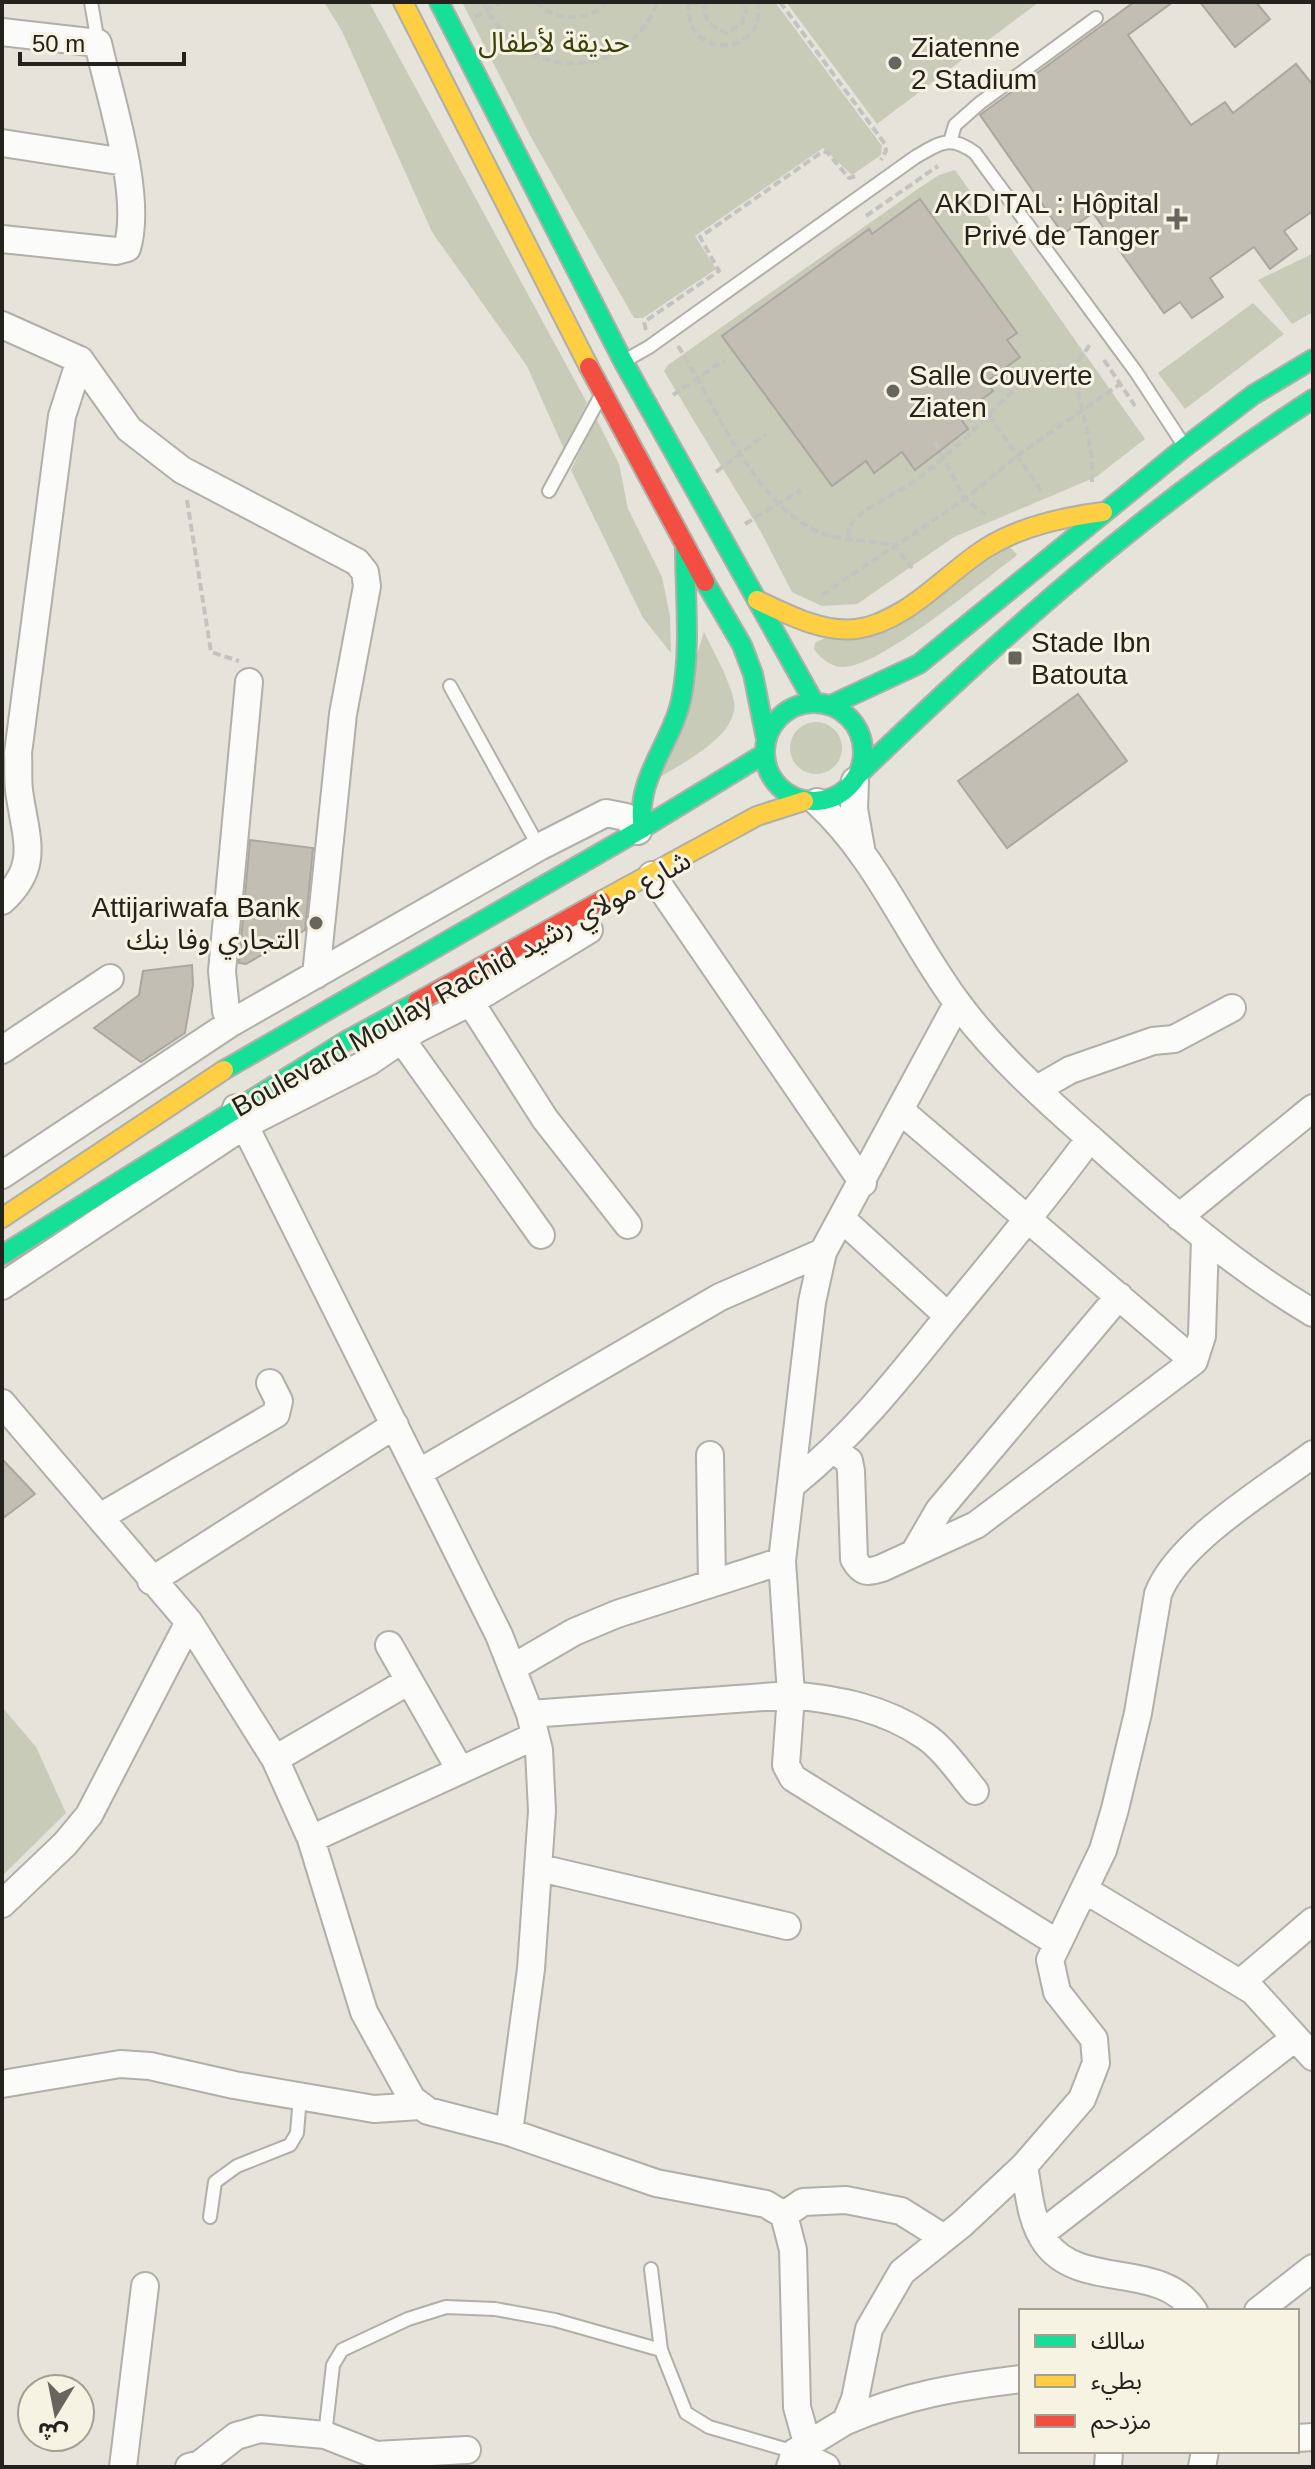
<svg xmlns="http://www.w3.org/2000/svg" width="1315" height="2469" font-family="Helvetica,'Noto Sans Arabic',sans-serif">
<style>
.green{fill:#c7cbb7}
.building{fill:#c3beb4;stroke:#aaa7a1;stroke-width:2}
.lines{fill:none;stroke-linecap:round;stroke-linejoin:round}
.lane-casing{stroke:#b0afa8;stroke-width:16}
.street-casing{stroke:#b0afa8;stroke-width:30}
.fast-casing{stroke:#b0afa8;stroke-width:22}
.slow-casing{stroke:#b0afa8;stroke-width:22}
.jam-casing{stroke:#b0afa8;stroke-width:22}
.path{stroke:#c3c3c0;stroke-width:4;stroke-dasharray:8 4;stroke-linecap:butt}
.lane{stroke:#fbfbf9;stroke-width:12}
.street{stroke:#fbfbf9;stroke-width:26}
.fast{stroke:#16e098;stroke-width:18}
.slow{stroke:#ffcf43;stroke-width:18}
.jam{stroke:#f24e42;stroke-width:18}
.poi-dot{fill:#67665e;stroke:#f7f3e3;stroke-width:3}
.labels{text-anchor:middle;stroke-width:6;stroke-linejoin:round;paint-order:stroke}
.park-label{font-size:28px;fill:#364107;stroke:#f7f3e3}
.poi-label{font-size:28px;fill:#23221c;stroke:#f7f3e3;text-anchor:start}
.street-label{font-size:28px;fill:#23221c;stroke:#f7f3e3}
</style>
<rect width="100%" height="100%" fill="#e5e3da"/>
<!-- green -->
<path class="green" d="M324,2H369L587,403L564,449L527,366L432,232L342,31Z
M462,2H775L882,146L881,155L852,175L823,148L695,236L716,269L643,318H634L532,139Z
M786,2H1039L877,124Z
M955,170L1145,439L1096,477L954,537L857,604L822,606L792,592L761,532L664,371L668,365L915,191L939,175Z
M1312,254L1313,312L1292,324L1258,280Z
M1253,303L1284,334L1185,409L1158,373Z
M596,418L619,464L628,509L662,577L670,616L671,653L643,618L571,470Z
M1007,545L1017,554L1015,557C979,583 883,665 844,667C832,668 820,658 814,649L815,643Z
M704,632C714,653 729,678 734,701C740,735 683,762 659,778Z
M790 748a26 26 0 1 1 52 0a26 26 0 1 1-52 0Z
M2,1707L36,1747L66,1813L2,1876Z"/>
<!-- building -->
<path class="building" d="M1134,2H1173L1128,35L1191,125L1225,102L1233,113L1296,64L1313,85V211L1284,231L1297,249L1270,269L1254,247L1210,278L1223,297L1192,318L1180,302L1164,313L1093,213L1063,234L980,115Z
M1200,2H1256L1270,19L1235,47Z
M920,199L1017,333L1007,340L1020,357L986,382L993,391L959,416L968,429L915,470L902,452L874,473L866,461L832,486L722,336L869,229L872,234Z
M1078,694L1127,761L1007,848L958,781Z
M250,840L313,848L305,930L246,964L239,963Z
M192,965L193,985L185,1033L141,1062L94,1028L139,995L143,971Z
M2,1459L35,1494L2,1519Z"/>
<g class="lines">
<!-- lane casing -->
<g class="lane-casing">
<path id="lane" d="M91,2L98,43
M950,142L955,125L980,103L1096,18
M626,360L649,347L914,158C939,143 950,134 975,153L1136,372L1183,444
M549,491L599,399
M450,686L539,847
M210,2217L215,2182L237,2166L290,2145L297,2133L300,2096
M651,2269L661,2350L686,2413L709,2427L795,2452
M325,2435L333,2365L342,2350L408,2319L446,2307L495,2309L555,2320L661,2350"/>
</g>
<!-- street casing -->
<g class="street-casing">
<path id="street" d="M2,32L98,43C110,98 143,196 127,248L116,251L2,239
M2,143L125,162
M2,325L80,360L129,429L182,470L357,562L365,572L367,586L343,714L316,975
M855,781L854,809L861,848
M817,802C877,857 908,936 956,1001C996,1056 1051,1104 1102,1149C1169,1209 1235,1267 1313,1313
M652,875L863,1183
M2,901C39,867 27,842 20,797C17,783 19,767 18,753L62,416L80,360
M462,989L545,1119L628,1225
M957,1004L823,1252L812,1302L782,1561L791,1695C840,1700 884,1708 925,1736C944,1749 960,1773 975,1791
M231,1023L226,1011L222,971L249,682
M392,1026L541,1235
M2,1050L110,978
M1037,1089L1070,1070L1153,1041L1174,1039L1232,1008
M236,1108L499,1635L530,1714L539,1750L542,1811L531,1969L509,2132
M901,1111L1194,1361
M2,1175L231,1023L539,847L606,813L626,817L638,831
M1179,1217L1313,1108
M842,1219L948,1316
M2,1286L245,1125L369,1062L417,1029L469,1003L589,930
M2,1403L189,1622L275,1759L311,1839L364,2012L412,2099L428,2111L509,2132L656,2183L766,2204L784,2215L793,2250L797,2407L807,2443
M835,1451L849,1461L851,1471L854,1559C862,1573 867,1573 882,1568L976,1525L1194,1361L1202,1336L1205,1239
M710,1455L712,1583
M418,1473L720,1297L823,1252
M793,1484C853,1436 898,1379 946,1319C995,1259 1044,1201 1090,1138
M100,1517L276,1414L279,1401L270,1383
M914,1553L939,1510L1119,1296
M151,1581L395,1425
M389,1645L460,1770
M512,1668L574,1632L617,1614L782,1561
M530,1714L791,1695L786,1765L793,1778L1056,1942
M275,1759L409,1681
M311,1839L535,1736
M540,1868L787,1926
M1085,1890L1253,1991L1313,2057
M2,1904L65,1844L89,1815L189,1622
M1240,1983L1313,1921
M2,2084L120,2064L150,2066L234,2085L374,2109L420,2106
M1024,2166C1029,2192 1030,2221 1046,2243C1081,2291 1161,2260 1194,2311
M784,2215L803,2202L846,2200L901,2211L944,2238
M1042,2233L1295,2038
M1258,2311L1313,2268
M846,2421C906,2395 956,2387 1021,2379
M1297,2438L1313,2437
M795,2452L826,2467
M123,2467L145,2286
M189,2467L200,2464L236,2436L260,2429L325,2435L376,2455L467,2450
M790,2467L795,2452L846,2421L855,2399L869,2329L902,2272L962,2224L1024,2166L1082,2099L1096,2063L1094,2039L1057,1992L1050,1960L1103,1850L1115,1809L1138,1713L1158,1594C1178,1541 1267,1489 1313,1454
M1108,2467L1109,2451
M1202,2467L1205,2451"/>
</g>
<!-- fast casing -->
<g class="fast-casing">
<path id="fast" d="M439,2L623,361L814,702
M705,582L742,645L753,674L766,739
M765 752a49 49 0 1 1 98 0a49 49 0 1 1-98 0Z
M831,705L919,664L1185,447L1253,395L1313,359
M857,776C1000,638 1146,507 1313,399
M643,828C634,778 674,742 682,695C691,646 685,596 685,547
M224,1070L638,831L764,754
M2,1255L344,1042L417,1002"/>
</g>
<!-- slow casing -->
<g class="slow-casing">
<path id="slow" d="M403,2L589,367
M757,600C787,614 822,633 856,629C906,623 946,573 986,548C1021,526 1063,517 1103,512
M601,901L757,816L804,801
M2,1218L224,1070"/>
</g>
<!-- jam casing -->
<g class="jam-casing">
<path id="jam" d="M589,367L705,582
M417,1002L601,901"/>
</g>
<!-- path -->
<path class="path" d="M483,2C521,81 622,87 658,2
M536,2C555,22 589,22 607,2
M689,2C682,63 770,56 757,2
M691,2L705,6
M707,2L704,10L708,23L726,33L742,23L746,11L743,2
M780,2L885,144L886,151L881,160
M475,17L501,2
M866,216L938,166
M646,330L644,322L719,271L700,237L822,152H827L849,178L857,176
M678,346C714,402 756,508 821,533C843,541 871,541 894,545L912,568
M1104,360L1135,406
M1073,368C1080,407 1094,443 1092,482
M673,395L724,360
M989,415L1042,492
M935,442L965,499L985,514
M716,472L766,434
M187,500L211,652L239,661
M745,524L801,490
M849,537L848,528C865,504 900,494 923,475C945,457 967,437 987,417C1011,393 1036,360 1073,368L1092,342
M822,595L965,499L1017,456L1120,384"/>
<!-- lane -->
<use href="#lane" class="lane"/>
<!-- street -->
<use href="#street" class="street"/>
<!-- fast -->
<use href="#fast" class="fast"/>
<!-- slow -->
<use href="#slow" class="slow"/>
<!-- jam -->
<use href="#jam" class="jam"/>
</g>
<!-- markers -->
<g class="poi-dot">
<circle cx="895" cy="63" r="8"/>
<path d="M1173 207h8v8h8v8h-8v8h-8v-8h-8v-8h8z"/>
<circle cx="893" cy="391" r="8"/>
<rect x="1007" y="650" width="16" height="16" rx="4"/>
<circle cx="316" cy="923" r="8"/>
</g>
<g class="labels">
<!-- park labels -->
<g class="park-label">
<text x="554" y="52">حديقة لأطفال</text>
</g>
<!-- poi labels -->
<g class="poi-label">
<text x="911" y="57">Ziatenne<tspan x="911" dy="32">2 Stadium</tspan></text>
<text x="1159" y="213" text-anchor="end">AKDITAL : Hôpital<tspan x="1159" dy="32">Privé de Tanger</tspan></text>
<text x="909" y="385">Salle Couverte<tspan x="909" dy="32">Ziaten</tspan></text>
<text x="1031" y="652">Stade Ibn<tspan x="1031" dy="32">Batouta</tspan></text>
<text x="300" y="917" text-anchor="end">Attijariwafa Bank<tspan x="300" dy="32">التجاري وفا بنك</tspan></text>
</g>
<!-- street labels -->
<g class="street-label">
<text transform="translate(461 983) rotate(-29)" y="10">Boulevard Moulay Rachid شارع مولاي رشيد</text>
</g>
</g>
<!-- border -->
<rect width="1315" height="2469" fill="none" stroke="#23221c" stroke-width="8"/>
<!-- legend -->
<rect x="1019" y="2309" width="280" height="144" fill="#f7f3e3" stroke="#a29f93" stroke-width="2"/>
<rect x="1035" y="2335" width="40" height="12" fill="#16e098" stroke="#a29f93" stroke-width="2"/>
<text x="1091" y="2349" font-size="24" fill="#23221c">سالك</text>
<rect x="1035" y="2375" width="40" height="12" fill="#ffcf43" stroke="#a29f93" stroke-width="2"/>
<text x="1091" y="2389" font-size="24" fill="#23221c">بطيء</text>
<rect x="1035" y="2415" width="40" height="12" fill="#f24e42" stroke="#a29f93" stroke-width="2"/>
<text x="1091" y="2429" font-size="24" fill="#23221c">مزدحم</text>
<!-- north arrow -->
<g transform="translate(56 2413) rotate(190)"><circle r="38" fill="#f7f3e3" stroke="#a29f93" stroke-width="2"/>
<path d="M0-6L14 30L0 20L-14 30Z" fill="#67665e"/>
<text y="-12" font-size="22" font-weight="bold" text-anchor="middle" fill="#23221c">ش</text>
</g>
<!-- scale -->
<path d="M20 52v12h164v-12" fill="none" stroke="#23221c" stroke-width="4"/>
<text x="32" y="52" font-size="24" fill="#23221c" stroke="#f7f3e3" stroke-width="6" paint-order="stroke">50 m</text>
</svg>
